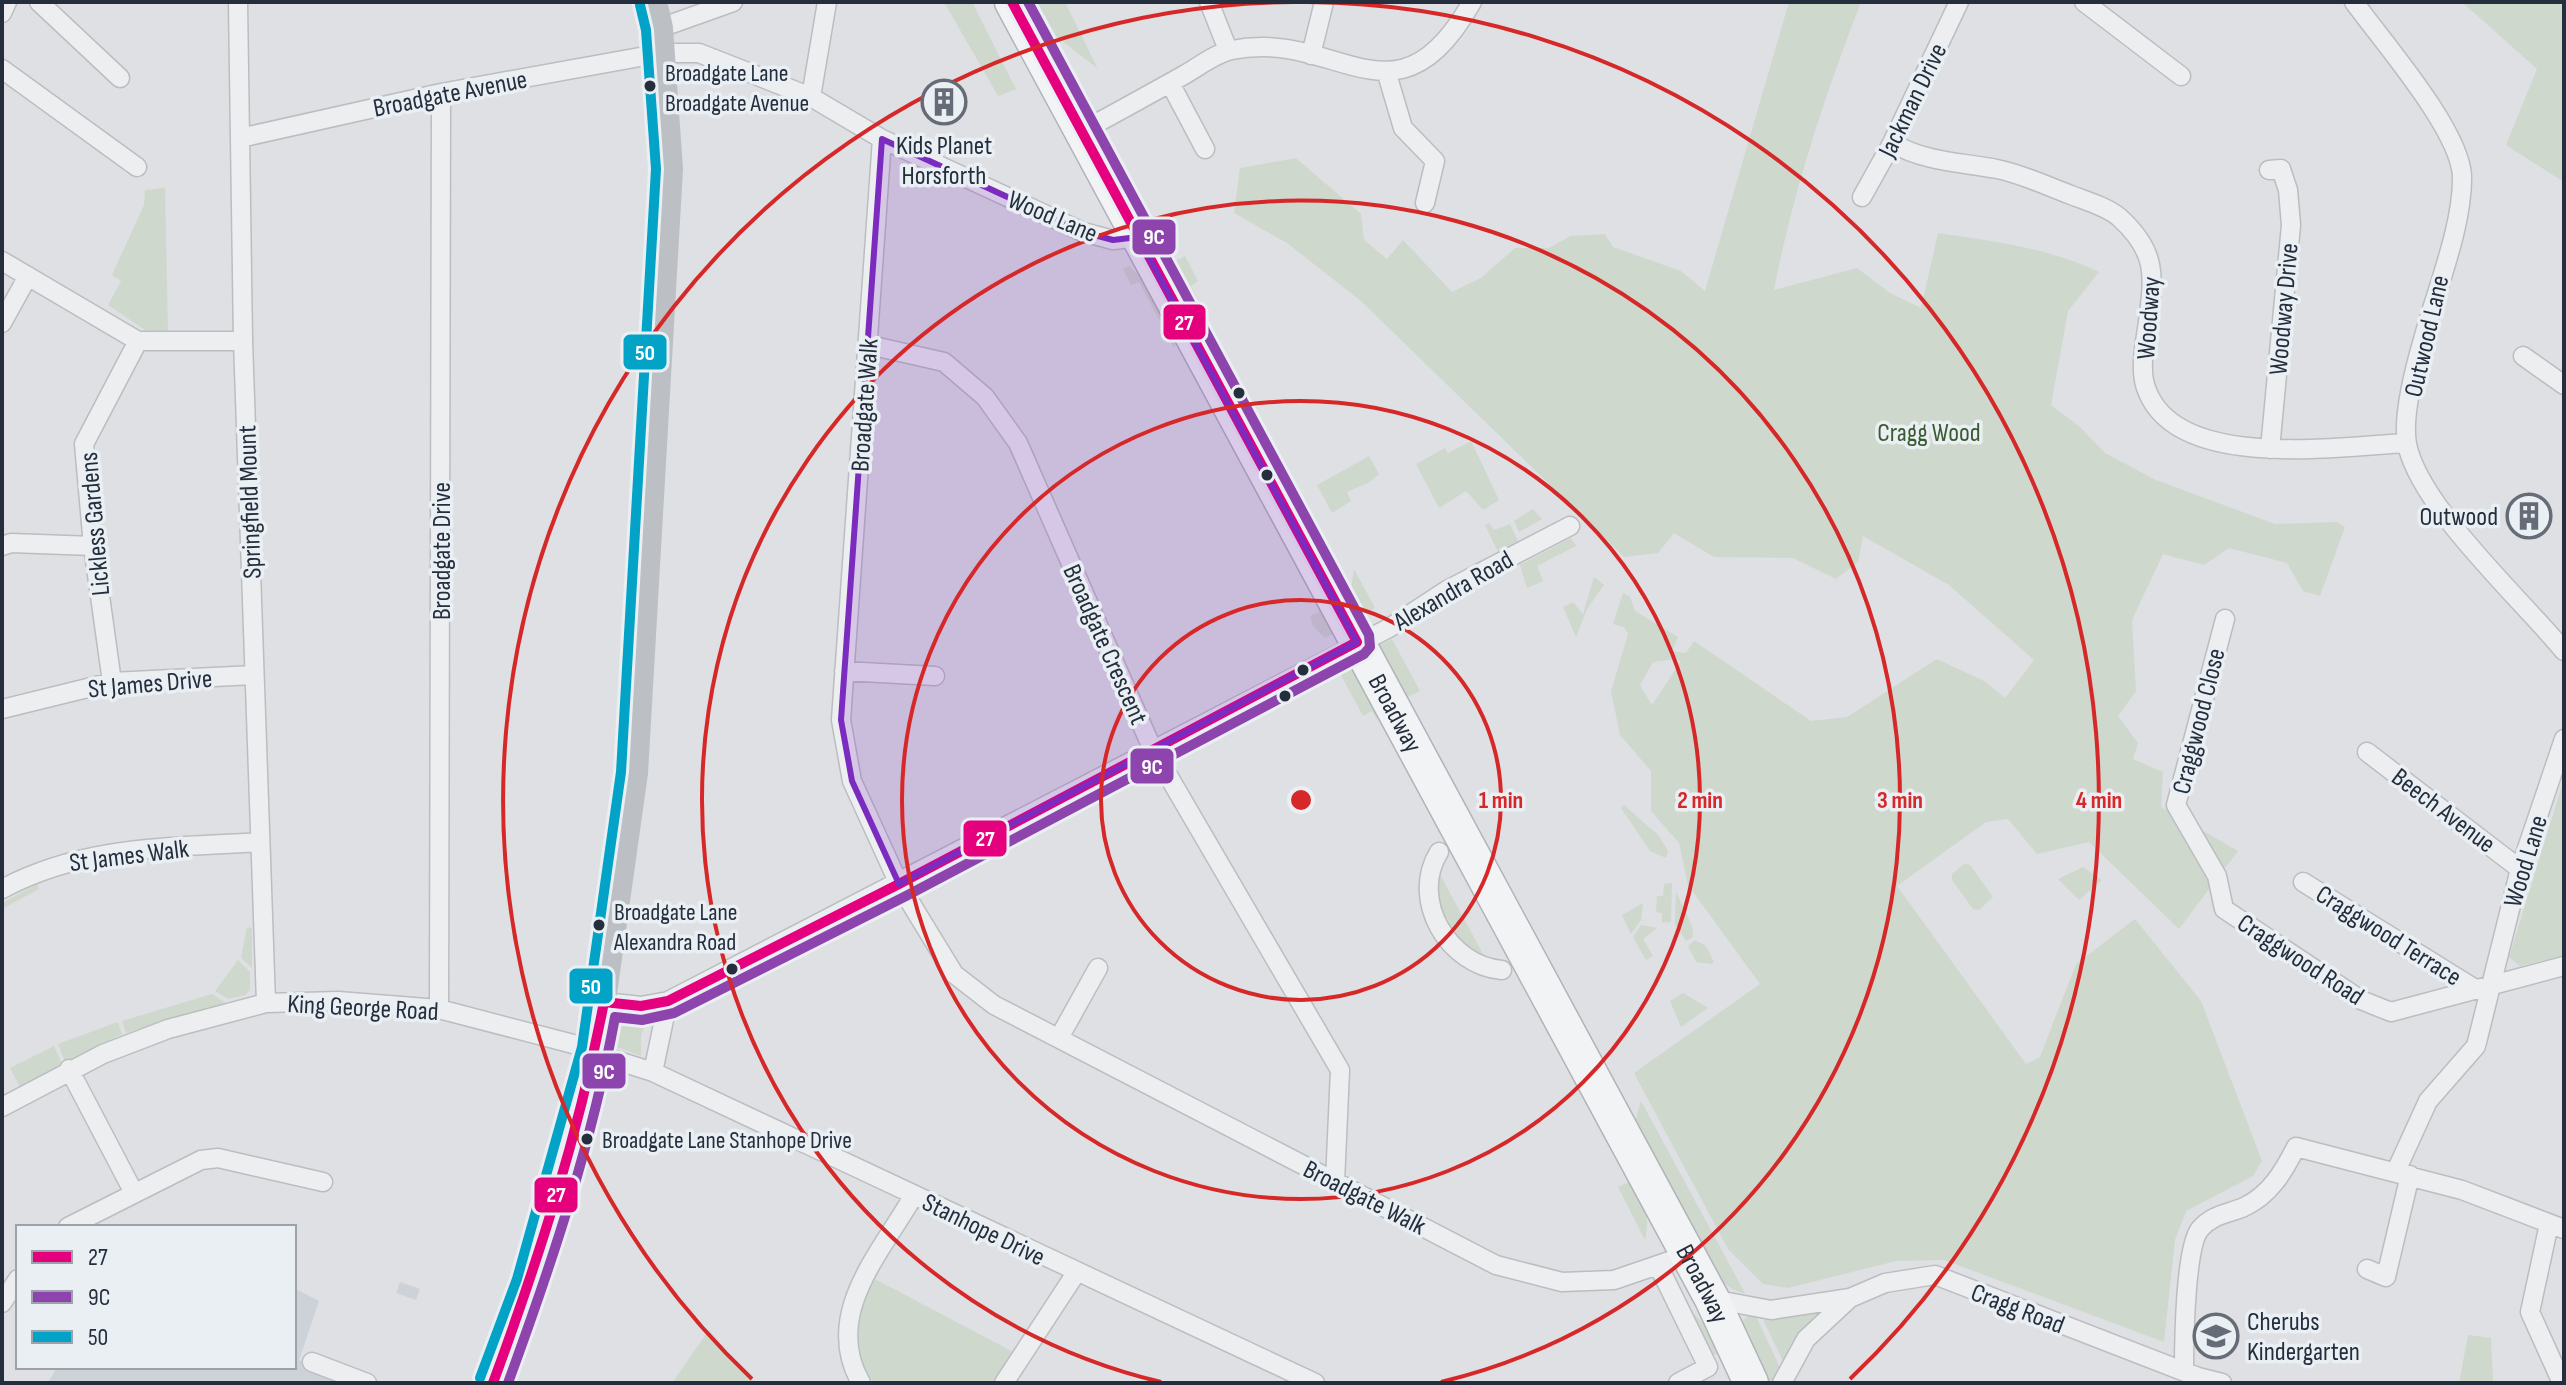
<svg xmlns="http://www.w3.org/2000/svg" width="2566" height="1385" font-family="'Sofia Sans Condensed',sans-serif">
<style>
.built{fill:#cdd2d9}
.green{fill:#cfd8cd;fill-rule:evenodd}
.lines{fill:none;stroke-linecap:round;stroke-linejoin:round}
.street-casing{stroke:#bbbdc1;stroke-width:21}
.highway-casing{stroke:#b0b3b8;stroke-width:37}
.street{stroke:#edeef0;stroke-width:18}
.secondary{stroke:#bcbfc3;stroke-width:26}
.highway{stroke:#f2f3f4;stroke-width:34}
.bus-1-casing{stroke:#eaeff4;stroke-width:16}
.bus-2-casing{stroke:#eaeff4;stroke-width:16}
.bus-3-casing{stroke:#eaeff4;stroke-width:16}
.bus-1{stroke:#e5007d;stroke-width:10}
.bus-2{stroke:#8e44ad;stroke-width:10}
.bus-3{stroke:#02a3c7;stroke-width:10}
.marked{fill:#7b2cbf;fill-opacity:0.2;stroke:#7b2cbf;stroke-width:6;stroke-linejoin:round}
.ring{fill:none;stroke:#d62828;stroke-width:4}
.bus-dot{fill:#242e3d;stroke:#eaeff4;stroke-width:3}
.labels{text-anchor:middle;stroke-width:7;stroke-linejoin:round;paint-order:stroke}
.bus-label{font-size:24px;fill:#242e3d;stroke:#eaeff4;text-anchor:start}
.street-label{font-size:26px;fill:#242e3d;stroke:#eaeff4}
.poi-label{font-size:26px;fill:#242e3d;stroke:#eaeff4}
.park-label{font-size:26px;fill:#3a5a30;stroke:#eaeff4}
.centre{fill:#d62828;stroke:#eaeff4;stroke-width:4}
.ring-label{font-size:24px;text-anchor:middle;font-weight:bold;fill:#d62828;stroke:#eaeff4;stroke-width:7;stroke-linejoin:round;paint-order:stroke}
.line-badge{stroke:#eaeff4;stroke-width:3}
.badge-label{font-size:22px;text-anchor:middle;font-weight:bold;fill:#fff}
</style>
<rect width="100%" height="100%" fill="#dee0e3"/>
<!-- built -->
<path class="built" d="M400,1282L420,1289L416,1300L396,1293Z
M294,1288L319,1301L299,1360L355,1383H48L57,1367H294Z"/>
<!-- green -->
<path class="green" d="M944,2H972L1016,89L998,96Z
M1037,2H1065L1098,69L1056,36Z
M1789,2H1861C1825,95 1793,191 1774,290L1857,268L1890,293L1921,308L1938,233C1993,241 2049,248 2099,272L2068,311L2051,405L2079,426L2105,453L2156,480L2275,524L2337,522L2345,527L2320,596L2303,591L2287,563L2229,548L2204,565L2163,554L2132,620L2136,691L2118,716L2138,743L2133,759L2163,772L2161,807L2238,851L2179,929L2089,842L2037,854L2008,819L1986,822L1897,886L2026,1064L2040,1057L2076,964L2135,919L2201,1001L2262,1161L2253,1176L2186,1211L2175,1240L2164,1342L1944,1260L1896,1261L1788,1288L1763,1284L1728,1249L1634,1073L1760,984L1688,885L1679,843L1651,811V771L1620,735L1611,691L1628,634L1624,627L1613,624L1623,593L1630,597L1635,611L1678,637L1672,651L1686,653L1694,641L1811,721L1847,717L1937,659L1986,682L2005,698L2034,660L1949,585L1863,536L1858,562L1836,579L1793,558L1714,557L1674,533L1658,553L1624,557L1361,301L1287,243L1234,213L1240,168L1296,158L1361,214L1364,240L1387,259L1403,240L1452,292L1481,278L1515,248H1549L1571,236L1605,234L1613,247L1681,271L1705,291ZM1676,659L1681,661L1652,705L1640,685L1653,662Z
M2462,2H2564V182L2506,145L2537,69Z
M165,188L168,332H148L108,305L121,281L112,275L144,205L145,190Z
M1185,256L1198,281L1191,286L1209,321L1196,315L1174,273L1177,260Z
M1129,266L1148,284L1177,343L1174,348L1139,282L1131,285L1123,269Z
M1471,441L1499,500L1483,510L1466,491L1439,508L1416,464L1445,448L1448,453Z
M1369,456L1379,474L1370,482L1347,492L1351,501L1332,513L1317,485Z
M1533,509L1542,519L1519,532L1514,521Z
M1489,523L1494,530L1510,524L1521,548L1499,554L1485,525Z
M1571,538L1576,546L1537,566L1543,581L1527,588L1520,565Z
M1354,569L1375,608L1363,615L1350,595Z
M1594,577L1604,585L1587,609L1576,637L1563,607L1573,602L1583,614Z
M1317,604L1324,606L1335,633L1325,638L1313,626L1310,616L1319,612Z
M1392,639L1420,691L1406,698L1378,646Z
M1349,662L1378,712L1377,720L1372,711L1363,716L1337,668Z
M2564,779V955L2520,966L2509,957Z
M1624,805L1659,836L1668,851L1666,858L1650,851L1621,808Z
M1964,864L1970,865L1993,897L1979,910L1973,909L1952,880V874Z
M1436,867L1489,965L1451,933L1448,919L1437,915Z
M2083,867L2102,880L2079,900L2058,879Z
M1672,883L1671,922L1662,923V913L1656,912L1657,896H1663L1664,884Z
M37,884L39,889L2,909V903Z
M1676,892L1692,926L1693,937L1686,941L1675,924Z
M1643,903L1641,920L1631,934L1622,915Z
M1641,925L1657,928L1643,939L1653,956L1646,960L1633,937Z
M247,927L252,928V968L241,958Z
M1695,940L1706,946L1714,962L1711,964L1696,962L1688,946Z
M238,960L250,972V990L245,995L228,999L215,991Z
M1683,993L1708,1008L1681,1027L1670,1001Z
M212,994L226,1003L126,1033L122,1021Z
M639,1016L647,1020L641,1036V1056L617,1047L613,1036L622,1018Z
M118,1022L122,1034L65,1062L58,1044Z
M54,1046L62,1064L20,1087L10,1068Z
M1641,1101L1745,1293C1704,1291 1653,1161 1634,1125Z
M1629,1182C1648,1195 1649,1219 1645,1240L1618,1187Z
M875,1279L1017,1354L994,1383H874C845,1343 855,1319 875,1279Z
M1688,1308L1713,1333L1721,1352L1705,1359Z
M1809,1313L1817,1314L1819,1320L1786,1367L1763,1320Z
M1749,1315L1757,1318L1782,1372L1775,1383L1764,1378L1740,1323Z
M709,1330L754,1383H672Z
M2468,1335L2491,1338L2493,1383H2459Z"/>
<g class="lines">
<!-- street casing -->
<g class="street-casing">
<path id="street" d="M39,2L120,78
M238,2L243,341L266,1003
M1209,2L1228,50
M2084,2L2181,76
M2354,2C2383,42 2460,130 2462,176C2463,225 2437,288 2424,336C2416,363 2402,416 2407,444C2419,506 2522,600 2564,651
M2,13L7,2
M660,28L733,2
M1311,55L1324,2
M2,69L137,167
M1387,74L1403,128L1435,161L1425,203
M1170,83L1205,149
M811,97L827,2
M1082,131C1116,113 1150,94 1184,75C1198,67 1216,53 1232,50C1338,28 1395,137 1472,2
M240,138L441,93L662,53H699L811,97L882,139L1083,232L1113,240L1138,237
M882,139L841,720L852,781L899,884L954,974L994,1005L1496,1265L1562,1282L1614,1280L1687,1255
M1892,143C1925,162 1960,162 1997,169C2022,174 2047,186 2071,195C2086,201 2108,207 2120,218C2157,252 2154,275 2148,322C2145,344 2138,372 2148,393C2181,471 2339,446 2407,443
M2269,170L2281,169L2288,190L2291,225L2270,449
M1862,197L1892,143L1959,2
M2,261L138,341
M2,323L28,276
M869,345L944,362L985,397L1018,443L1152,748L1340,1070L1335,1182
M2523,356L2564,385
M2,546L11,543L93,546
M2225,619L2176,805L2217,876L2224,909L2361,1000L2391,1012L2564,966
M844,671L935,676
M112,682L93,546L84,444L138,341H243
M2,709L112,682L254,675
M2367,752L2520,869
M1439,852C1409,900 1449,966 1502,970
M2303,882L2475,989
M2,889C85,845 169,848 260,842
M604,1002L641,1006L668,1001L1389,628L1447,590L1570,526
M439,1009L441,93
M1059,1038L1098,968
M69,1069L134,1193
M653,1072L668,1001
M2,1107L103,1054L168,1029L266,1003L338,1001L439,1009L596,1050L606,1057L653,1072L1315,1383
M2396,1171L2428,1101L2476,1046L2520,869L2564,739
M2549,1224L2530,1312L2562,1383
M68,1227L201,1160L218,1158L323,1182
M1658,1265L1708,1367L1678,1383
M2367,1269L2386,1277L2410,1175
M1712,1299L1771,1310L1850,1298
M2,1303L18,1279
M312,1362L367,1383
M2184,1370C2184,1344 2185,1247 2200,1229C2213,1214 2228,1214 2244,1207C2270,1195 2284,1171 2296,1147L2462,1190L2564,1229
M861,1383C822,1315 880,1254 914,1195
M1004,1383L1076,1273
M1782,1383L1806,1339L1850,1298L1885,1283L1935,1275L2198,1377L2222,1383"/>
</g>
<!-- highway casing -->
<g class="highway-casing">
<g id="highway">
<path id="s1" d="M1012,2L1712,1299L1751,1383"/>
</g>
</g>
<!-- street -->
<use href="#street" class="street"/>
<!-- secondary -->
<path class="secondary" d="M493,1383L530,1283L596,1050L635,773L670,169L660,28L654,2"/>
<!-- highway -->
<use href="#highway" class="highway"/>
<!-- bus-1 casing -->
<g class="bus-1-casing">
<path id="bus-1" d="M1012,2L1357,642
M604,1002L641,1006L668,1001L899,884L1357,642
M493,1383C539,1258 579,1133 604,1002"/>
</g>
<!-- bus-2 casing -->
<g class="bus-2-casing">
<path id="bus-2" d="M508,1383C552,1263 592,1143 615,1017L642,1020L674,1013L906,896L1364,654L1370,647L1369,635L1028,2"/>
</g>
<!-- bus-3 casing -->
<g class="bus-3-casing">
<path id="bus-3" d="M480,1378L517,1279L582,1047L621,772L656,169L646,30L640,5"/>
</g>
<!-- bus-1 -->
<use href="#bus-1" class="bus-1"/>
<!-- bus-2 -->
<use href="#bus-2" class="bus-2"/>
<!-- bus-3 -->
<use href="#bus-3" class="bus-3"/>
</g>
<!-- marked area -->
<path class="marked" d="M882,139L1083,232L1113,240L1138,237L1357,642L899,884L852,781L841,720Z"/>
<!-- distance rings -->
<g class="ring">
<circle cx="1301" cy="800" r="200"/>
<circle cx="1301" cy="800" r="399"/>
<path d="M1161 1382A599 599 0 1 1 1441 1382"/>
<path d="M752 1379A798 798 0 0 1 1294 2M1308 2A798 798 0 0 1 1850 1379"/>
</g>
<!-- icons -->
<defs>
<g id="building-ring" transform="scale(2.3)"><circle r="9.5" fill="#eaeff4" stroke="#656c77" stroke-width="1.5"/><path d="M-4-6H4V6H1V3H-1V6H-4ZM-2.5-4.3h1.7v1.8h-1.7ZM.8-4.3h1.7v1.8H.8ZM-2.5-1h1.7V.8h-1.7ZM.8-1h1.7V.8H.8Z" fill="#656c77"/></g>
<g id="school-ring" transform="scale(2.3)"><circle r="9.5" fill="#eaeff4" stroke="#656c77" stroke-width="1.5"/><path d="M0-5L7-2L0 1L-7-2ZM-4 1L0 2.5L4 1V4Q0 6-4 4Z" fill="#656c77"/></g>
</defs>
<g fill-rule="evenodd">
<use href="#building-ring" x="944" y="102"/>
<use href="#building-ring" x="2529" y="516"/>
<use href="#school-ring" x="2216" y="1336"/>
</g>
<!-- markers -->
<g class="bus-dot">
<circle cx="650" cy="86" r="7"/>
<circle cx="1239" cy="393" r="7"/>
<circle cx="1267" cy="475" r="7"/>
<circle cx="1303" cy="670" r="7"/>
<circle cx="1285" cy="696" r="7"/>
<circle cx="599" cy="925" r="7"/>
<circle cx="732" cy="969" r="7"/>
<circle cx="587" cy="1139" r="7"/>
</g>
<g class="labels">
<!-- bus labels -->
<g class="bus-label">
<text x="665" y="81">Broadgate Lane<tspan x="665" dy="30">Broadgate Avenue</tspan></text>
<text x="614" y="920">Broadgate Lane<tspan x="614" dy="30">Alexandra Road</tspan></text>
<text x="602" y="1148">Broadgate Lane Stanhope Drive</text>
</g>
<!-- street labels -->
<g class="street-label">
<text transform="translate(450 93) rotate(-11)" y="9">Broadgate Avenue</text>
<text transform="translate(1912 100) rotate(-64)" y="9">Jackman Drive</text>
<text transform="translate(1053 216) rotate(23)" y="9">Wood Lane</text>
<text transform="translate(2283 309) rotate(-85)" y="9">Woodway Drive</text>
<text transform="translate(2148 318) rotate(-86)" y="9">Woodway</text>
<text transform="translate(2426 336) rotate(-77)" y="9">Outwood Lane</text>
<text transform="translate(864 405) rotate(-86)" y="9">Broadgate Walk</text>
<text transform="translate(249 502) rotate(-92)" y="9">Springfield Mount</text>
<text transform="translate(94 524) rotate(-95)" y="9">Lickless Gardens</text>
<text transform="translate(441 551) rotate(-90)" y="9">Broadgate Drive</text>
<text transform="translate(1453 590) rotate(-30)" y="9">Alexandra Road</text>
<text transform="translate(1106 644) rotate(66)" y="9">Broadgate Crescent</text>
<text transform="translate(150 683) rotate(-5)" y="9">St James Drive</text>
<text dy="9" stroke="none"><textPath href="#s1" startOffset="808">Broadway</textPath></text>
<text transform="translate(2198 721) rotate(-76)" y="9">Craggwood Close</text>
<text transform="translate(2444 810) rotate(37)" y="9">Beech Avenue</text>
<text transform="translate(129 855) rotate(-7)" y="9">St James Walk</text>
<text transform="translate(2525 861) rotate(-73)" y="9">Wood Lane</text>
<text transform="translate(2389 935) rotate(32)" y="9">Craggwood Terrace</text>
<text transform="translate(2301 959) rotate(33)" y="9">Craggwood Road</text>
<text transform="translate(363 1007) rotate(3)" y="9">King George Road</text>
<text transform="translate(1365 1197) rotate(27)" y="9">Broadgate Walk</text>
<text transform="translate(984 1229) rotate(26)" y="9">Stanhope Drive</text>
<text dy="9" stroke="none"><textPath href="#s1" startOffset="1456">Broadway</textPath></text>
<text transform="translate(2018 1308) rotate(21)" y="9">Cragg Road</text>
</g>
<!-- poi labels -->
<g class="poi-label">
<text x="944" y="154">Kids Planet<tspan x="944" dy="30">Horsforth</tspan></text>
<text x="2498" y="525" text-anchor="end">Outwood</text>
<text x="2247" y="1330" text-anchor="start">Cherubs<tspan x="2247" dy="30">Kindergarten</tspan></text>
</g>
<!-- park labels -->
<g class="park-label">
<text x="1929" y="441">Cragg Wood</text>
</g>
</g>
<circle cx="1301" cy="800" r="12" class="centre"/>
<g class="ring-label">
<text x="1501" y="808">1 min</text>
<text x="1700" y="808">2 min</text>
<text x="1900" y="808">3 min</text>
<text x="2099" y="808">4 min</text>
</g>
<g class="line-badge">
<rect x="1131" y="218" width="46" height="38" rx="8" fill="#8e44ad"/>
<rect x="1162" y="303" width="45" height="38" rx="8" fill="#e5007d"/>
<rect x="622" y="333" width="46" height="38" rx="8" fill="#02a3c7"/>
<rect x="1129" y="747" width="46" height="38" rx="8" fill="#8e44ad"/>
<rect x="962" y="819" width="46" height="39" rx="8" fill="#e5007d"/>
<rect x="568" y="967" width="46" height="38" rx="8" fill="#02a3c7"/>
<rect x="581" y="1052" width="46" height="38" rx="8" fill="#8e44ad"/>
<rect x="533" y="1176" width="46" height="38" rx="8" fill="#e5007d"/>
</g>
<g class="badge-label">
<text x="1154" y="244">9C</text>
<text x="1184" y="330">27</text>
<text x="645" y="360">50</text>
<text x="1152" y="774">9C</text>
<text x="985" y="846">27</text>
<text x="591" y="994">50</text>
<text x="604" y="1079">9C</text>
<text x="556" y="1202">27</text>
</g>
<!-- border -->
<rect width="2566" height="1385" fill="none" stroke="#242e3d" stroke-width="8"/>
<!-- legend -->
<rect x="16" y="1225" width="280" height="144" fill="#eaeff4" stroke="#9ba2ab" stroke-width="2"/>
<rect x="32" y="1251" width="40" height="12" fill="#e5007d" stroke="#9ba2ab" stroke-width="2"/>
<text x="88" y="1265" font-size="24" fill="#242e3d">27</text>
<rect x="32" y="1291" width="40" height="12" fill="#8e44ad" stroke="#9ba2ab" stroke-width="2"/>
<text x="88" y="1305" font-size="24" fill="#242e3d">9C</text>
<rect x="32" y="1331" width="40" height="12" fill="#02a3c7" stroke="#9ba2ab" stroke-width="2"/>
<text x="88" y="1345" font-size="24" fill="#242e3d">50</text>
</svg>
